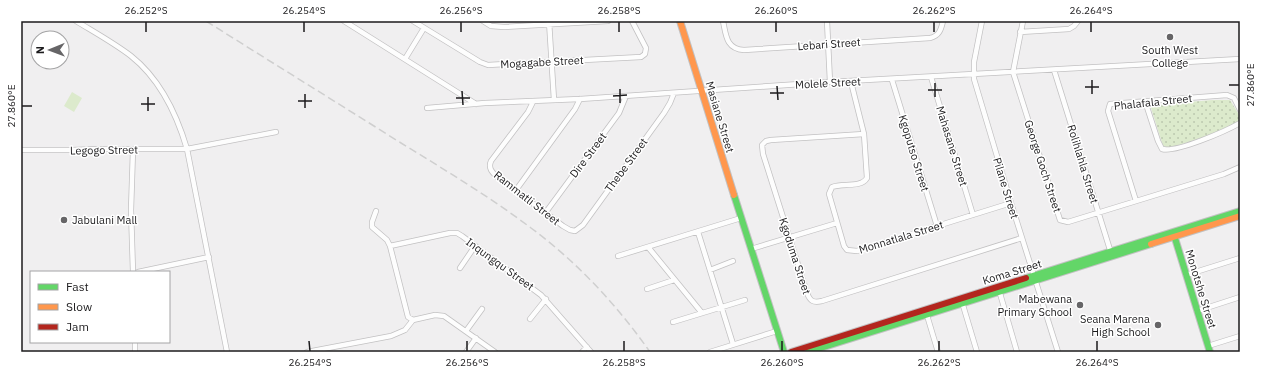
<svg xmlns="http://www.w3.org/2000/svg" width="1261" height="373" font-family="'IBM Plex Sans',sans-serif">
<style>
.green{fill:#dceacc}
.park{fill:url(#park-dots)}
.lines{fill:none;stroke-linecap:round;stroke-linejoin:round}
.street-casing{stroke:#c2c1c2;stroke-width:6}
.fast-casing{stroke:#c2c1c2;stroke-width:8}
.slow-casing{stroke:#c2c1c2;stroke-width:8}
.jam-casing{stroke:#c2c1c2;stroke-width:8}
.street{stroke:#fdfdfd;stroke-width:4.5}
.fast{stroke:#63d668;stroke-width:6}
.slow{stroke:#ff974d;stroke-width:6}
.jam{stroke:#b3261e;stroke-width:6}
.rail{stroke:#cfcfcf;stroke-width:1.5;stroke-dasharray:8 4;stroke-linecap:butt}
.ticks{fill:none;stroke:#1c1b1d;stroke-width:1.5}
.poi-dot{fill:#666567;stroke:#fff;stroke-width:1.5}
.labels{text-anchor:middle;stroke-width:3;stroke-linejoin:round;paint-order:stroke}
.street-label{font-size:11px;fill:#1c1b1d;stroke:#fff}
.poi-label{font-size:11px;fill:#1c1b1d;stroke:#fff;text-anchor:end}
.neatline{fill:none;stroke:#1c1b1d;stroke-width:1.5}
.ticks-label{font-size:10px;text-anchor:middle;fill:#1c1b1d}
</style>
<defs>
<pattern id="park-dots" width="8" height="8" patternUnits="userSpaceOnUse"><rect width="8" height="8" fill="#dceacc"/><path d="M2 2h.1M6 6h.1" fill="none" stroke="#bcc8af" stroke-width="1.8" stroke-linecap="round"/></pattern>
</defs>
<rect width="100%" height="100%" fill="#f0eff0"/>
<!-- green -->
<path class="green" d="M72,92L82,98L74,112L64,106Z"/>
<!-- park -->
<path class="park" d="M1213,100H1230L1238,113L1240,120L1239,122L1207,136L1170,148L1163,146L1151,108L1152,105Z"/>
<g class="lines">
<!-- street casing -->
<g class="street-casing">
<path id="street" d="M76,21C94,32 114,43 131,56C160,79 177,115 187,149L227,352
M344,21L476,104
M413,21L480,62L488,65L641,57L645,54L646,48L632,21
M483,21L491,26L504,27L608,21
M549,21L554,100
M723,21C726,35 726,49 744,50L930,38C939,36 941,30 943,21
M827,21L830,82
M982,21L974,62V79L1011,203L1058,352
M1023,21L1013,72L1060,220L1068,222L1224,174L1240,167
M1020,32L1069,29L1074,26L1078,21
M405,59L424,28
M1054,70L1111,253
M931,77L973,215
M892,80L937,226
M851,82L864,134L867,178C861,188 843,183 832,187L829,194L844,246L847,250L857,251L1011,203
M1145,101L1158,141L1162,149C1176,153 1226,131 1240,123
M533,102L528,112L491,161C488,168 492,172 496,176L563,226L570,230L575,231L583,225L664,113L670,103L674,93
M427,108L485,103L580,99L830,82L1240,59
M864,134L771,140L766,141L762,145L763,154L807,293C810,301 813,303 822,301L1022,238
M21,150H72L98,149H187L276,132
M133,150L131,210L133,272
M516,190L575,109L580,99
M1136,201L1108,111L1110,104L1227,95L1234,98L1240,110
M376,211L372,222V227L387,240L390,246L408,317L413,320L435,315L444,316L495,352
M546,212L619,113L626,96
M698,232L733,344
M390,246L450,233H457L462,236L541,295L591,352
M648,247L702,313
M751,249L837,223
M618,256L741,218
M460,268L475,246
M710,270L733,261
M138,272L209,257
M1186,275L1240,258
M647,289L674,280
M999,290L1017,352
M962,302L977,352
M1197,311L1240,297
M926,312L938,352
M530,319L546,299
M673,322L745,300
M466,331L482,309
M135,342V352
M1208,346L1240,336
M307,352L391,336L405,330L413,320
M466,352L476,338
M582,352L587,347
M710,352L777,331"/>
</g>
<!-- fast casing -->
<g class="fast-casing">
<path id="fast" d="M734,195L784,352
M1174,235L1210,352
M1026,278L1240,211
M808,352L1151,244"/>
</g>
<!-- slow casing -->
<g class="slow-casing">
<path id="slow" d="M680,21L734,195
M1151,244L1240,216"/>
</g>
<!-- jam casing -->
<g class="jam-casing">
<path id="jam" d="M791,352L1026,278"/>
</g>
<!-- street -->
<use href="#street" class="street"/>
<!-- fast -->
<use href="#fast" class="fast"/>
<!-- slow -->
<use href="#slow" class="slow"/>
<!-- jam -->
<use href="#jam" class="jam"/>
<!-- rail -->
<path class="rail" d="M206,21C271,62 336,102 401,143C445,170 490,197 531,228C577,262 617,305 650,352"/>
</g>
<!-- ticks -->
<path class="ticks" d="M146,22V32M304,22V32M461,22V32M619,22V32M776,22V32M934,22V32M1091,22V32M1092,80V94M935,83V97M1229,85H1239M777,86L778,100M1085,87H1099M620,89V103M928,90H942M462,91L463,105M770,93H784M305,94V108M613,96L627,95M148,97V111M456,98H470M298,101H312M141,104H155M22,106H32M309,341L310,351M467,341V351M624,341V351M782,341V351M939,341V351M1097,341V351"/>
<!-- markers -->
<g class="poi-dot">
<circle cx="1170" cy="37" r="4"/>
<circle cx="64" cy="220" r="4"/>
<circle cx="1080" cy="305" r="4"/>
<circle cx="1158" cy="325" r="4"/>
</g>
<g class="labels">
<!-- street labels -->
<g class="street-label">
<text transform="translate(829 44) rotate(-4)" y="4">Lebari Street</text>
<text transform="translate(542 62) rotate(-3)" y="4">Mogagabe Street</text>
<text transform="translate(828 83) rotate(-3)" y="4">Molele Street</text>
<text transform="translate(1153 102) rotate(-6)" y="4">Phalafala Street</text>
<text transform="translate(720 117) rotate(73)" y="4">Masiane Street</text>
<text transform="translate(952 146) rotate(73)" y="4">Mahasane Street</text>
<text transform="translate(104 150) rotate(-1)" y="4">Legogo Street</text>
<text transform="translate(914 153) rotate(73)" y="4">Kgoputso Street</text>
<text transform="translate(588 155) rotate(-53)" y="4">Dire Street</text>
<text transform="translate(1083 164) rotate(73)" y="4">Rolihlahla Street</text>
<text transform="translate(626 165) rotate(-54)" y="4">Thebe Street</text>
<text transform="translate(1043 166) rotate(72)" y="4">George Goch Street</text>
<text transform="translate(1006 188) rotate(73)" y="4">Pilane Street</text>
<text transform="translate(527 198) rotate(38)" y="4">Rammatli Street</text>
<text transform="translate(901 237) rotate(-17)" y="4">Monnatlala Street</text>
<text transform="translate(795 256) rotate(72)" y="4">Kgoduma Street</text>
<text transform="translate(500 264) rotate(36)" y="4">Inqungqu Street</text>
<text transform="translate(1012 272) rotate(-17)" y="4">Koma Street</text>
<text transform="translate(1201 289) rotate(73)" y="4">Monotshe Street</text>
</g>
<!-- poi labels -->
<g class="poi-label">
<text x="1170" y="54" text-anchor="middle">South West<tspan x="1170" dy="13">College</tspan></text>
<text x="72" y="224" text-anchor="start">Jabulani Mall</text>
<text x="1072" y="303">Mabewana<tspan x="1072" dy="13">Primary School</tspan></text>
<text x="1150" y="323">Seana Marena<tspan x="1150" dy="13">High School</tspan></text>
</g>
</g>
<!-- border -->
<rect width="1261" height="373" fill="none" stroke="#ffffff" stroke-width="44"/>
<!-- legend -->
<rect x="30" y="271" width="140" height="72" fill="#ffffff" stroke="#a4a4a5"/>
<rect x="38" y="284" width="20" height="6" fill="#63d668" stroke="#a4a4a5"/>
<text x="66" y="291" font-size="12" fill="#1c1b1d">Fast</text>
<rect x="38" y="304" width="20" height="6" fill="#ff974d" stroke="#a4a4a5"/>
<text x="66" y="311" font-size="12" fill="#1c1b1d">Slow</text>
<rect x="38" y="324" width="20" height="6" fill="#b3261e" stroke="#a4a4a5"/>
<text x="66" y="331" font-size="12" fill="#1c1b1d">Jam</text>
<!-- north arrow -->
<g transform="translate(50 50) rotate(269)"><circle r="19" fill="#ffffff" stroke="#a4a4a5"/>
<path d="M0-3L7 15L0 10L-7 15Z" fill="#666567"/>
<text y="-6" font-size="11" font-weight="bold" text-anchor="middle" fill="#1c1b1d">N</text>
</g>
<rect x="22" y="22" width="1217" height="329" class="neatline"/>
<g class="ticks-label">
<text x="146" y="14">26.252°S</text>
<text x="304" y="14">26.254°S</text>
<text x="461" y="14">26.256°S</text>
<text x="619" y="14">26.258°S</text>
<text x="776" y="14">26.260°S</text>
<text x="934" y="14">26.262°S</text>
<text x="1091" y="14">26.264°S</text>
<text transform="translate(1250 85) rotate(-90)" y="4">27.860°E</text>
<text transform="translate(11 106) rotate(-90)" y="4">27.860°E</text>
<text x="310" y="366">26.254°S</text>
<text x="467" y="366">26.256°S</text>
<text x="624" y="366">26.258°S</text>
<text x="782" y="366">26.260°S</text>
<text x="939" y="366">26.262°S</text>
<text x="1097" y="366">26.264°S</text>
</g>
</svg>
